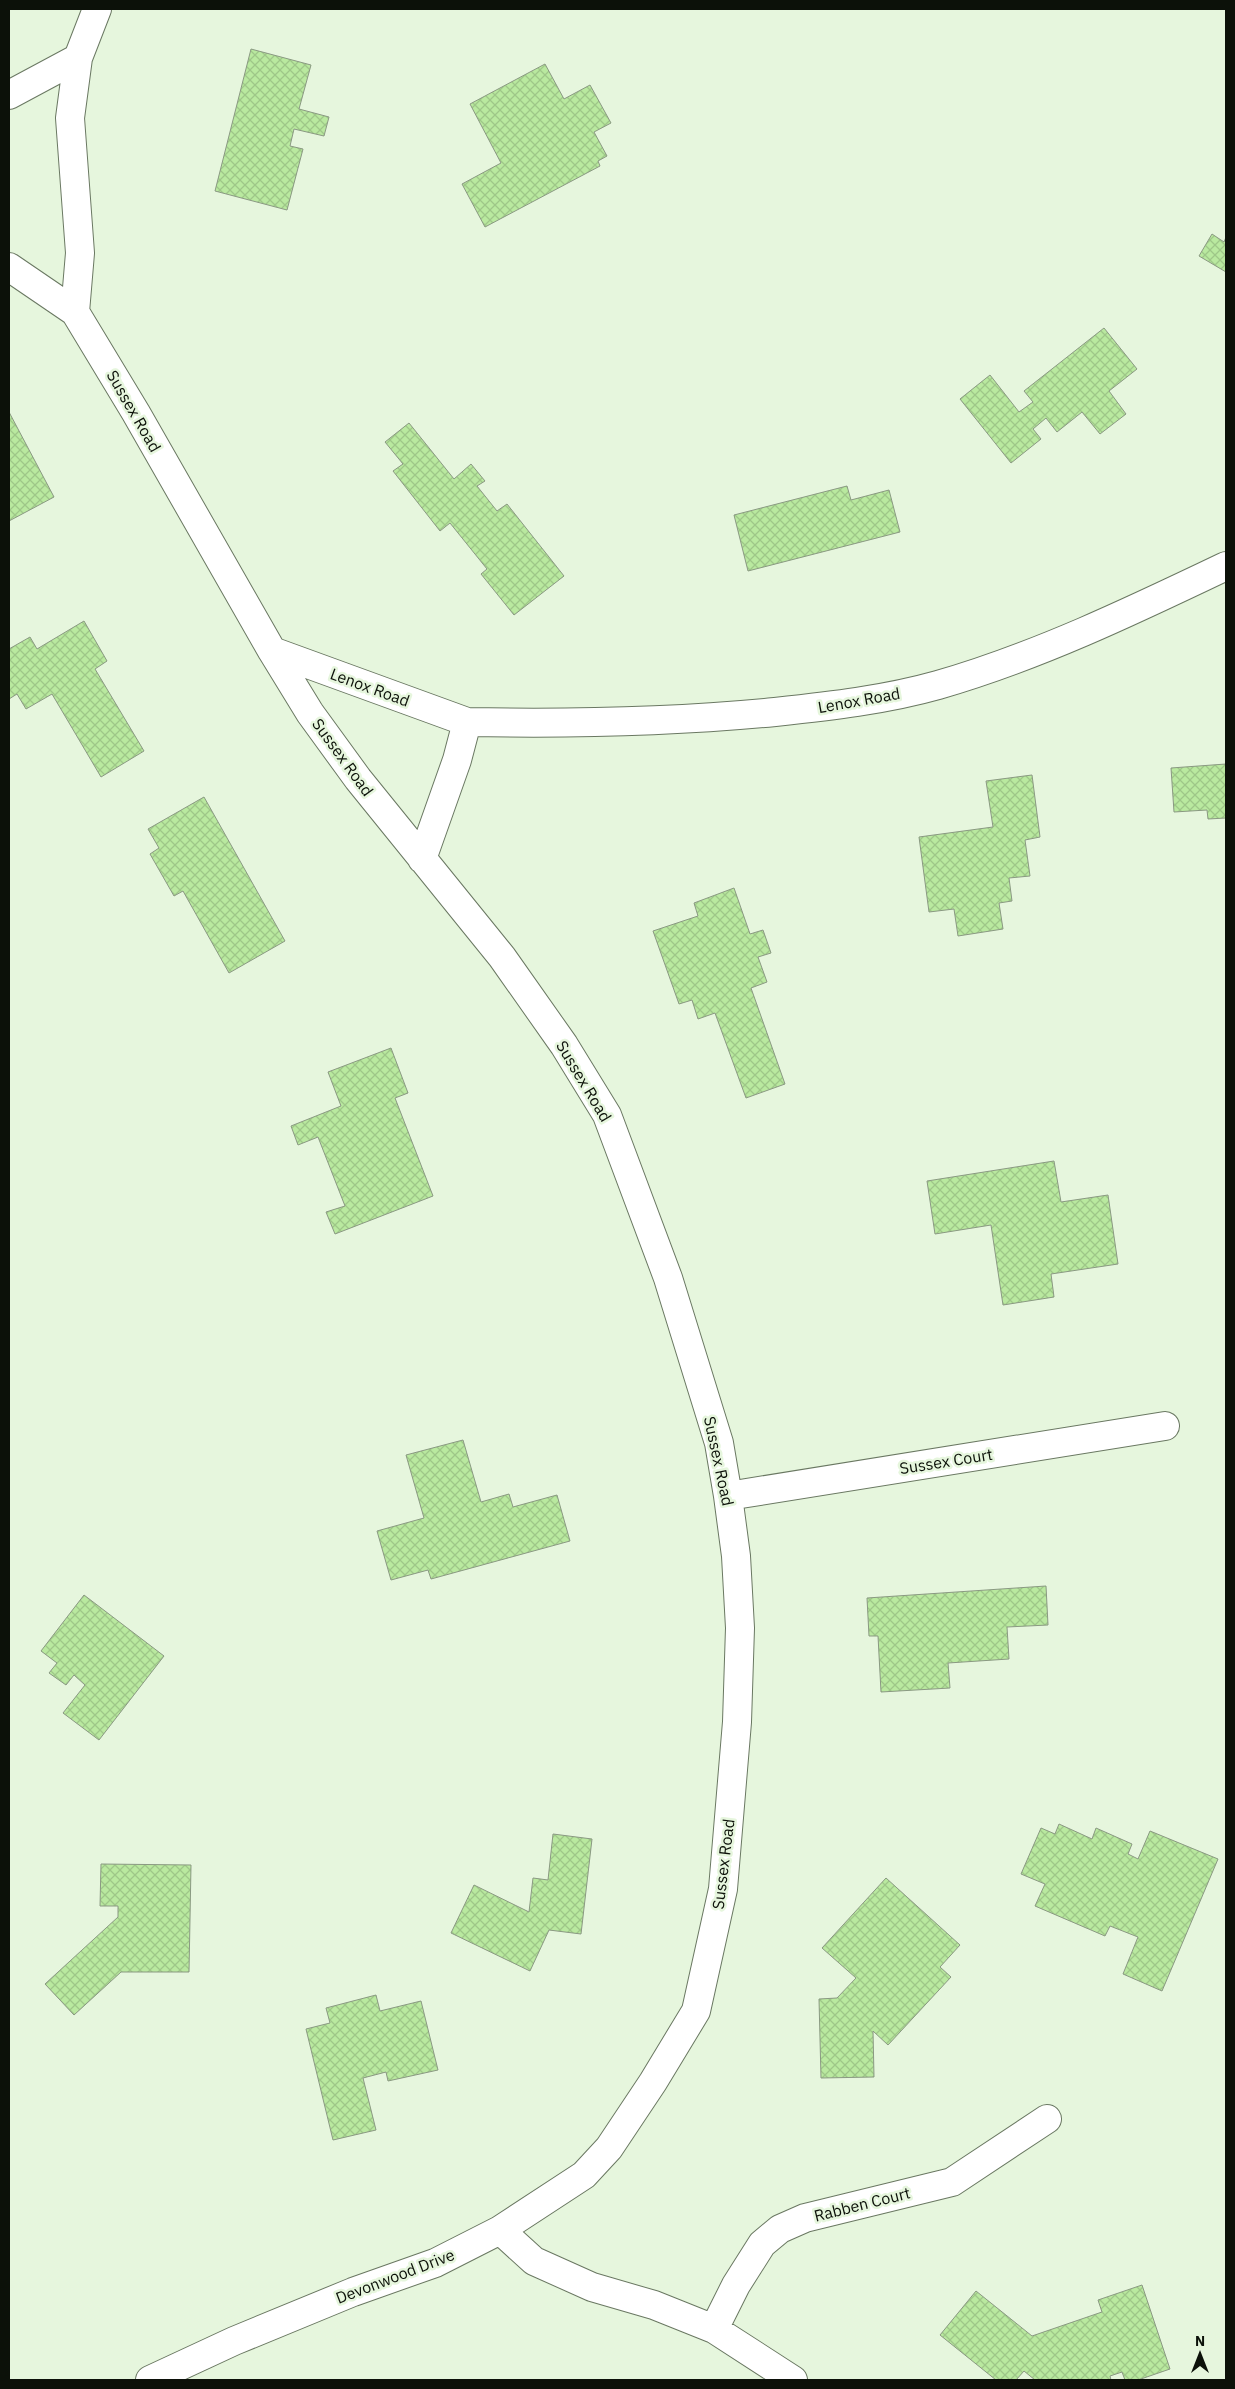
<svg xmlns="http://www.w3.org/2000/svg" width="1235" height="2389" font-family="'IBM Plex Sans',sans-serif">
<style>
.building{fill:url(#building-cross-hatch);stroke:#8a9982}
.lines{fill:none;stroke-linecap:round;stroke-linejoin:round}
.street-casing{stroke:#6a7862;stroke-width:30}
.street{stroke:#fff;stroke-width:28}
.labels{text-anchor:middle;stroke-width:5;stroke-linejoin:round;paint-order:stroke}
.street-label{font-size:16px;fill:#0c1109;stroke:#e6f6dd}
</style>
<defs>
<pattern id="building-cross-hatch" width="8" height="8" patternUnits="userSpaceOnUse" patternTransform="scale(1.25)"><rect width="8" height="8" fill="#b9e99f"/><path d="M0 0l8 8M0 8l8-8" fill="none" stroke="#9ec788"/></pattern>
</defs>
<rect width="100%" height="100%" fill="#e6f6dd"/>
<!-- building -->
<path class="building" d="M251,49L311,65L299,109L329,117L324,136L294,129L290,146L303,149L287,210L215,191Z
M545,64L564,99L590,85L611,123L594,132L607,156L598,161L600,166L485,227L462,184L501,163L470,104Z
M1212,234L1224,242L1226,237V272L1199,256Z
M1104,328L1137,369L1109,391L1126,414L1100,434L1082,412L1057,432L1046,418L1033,429L1041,439L1011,463L960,399L990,375L1019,412L1033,402L1024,391Z
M9,412L54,497L9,521Z
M409,423L454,479L471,464L485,481L477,486L497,511L507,504L564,576L514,615L481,574L487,569L450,523L440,531L393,471L403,464L385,442Z
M847,486L851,500L889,490L900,532L748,571L734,515Z
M84,621L107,661L95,669L144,751L101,777L52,694L26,709L17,694L9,699V649L30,637L37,649Z
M1226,764V818L1208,819L1207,810L1174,812L1171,768Z
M1032,775L1040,837L1025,840L1030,876L1009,878L1012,901L999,903L1003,929L958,936L954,909L929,912L919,837L993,827L986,781Z
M204,797L285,941L229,973L183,891L174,896L150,854L159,848L148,829Z
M734,888L750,934L763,930L771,953L758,957L767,982L751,988L785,1084L746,1098L715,1013L698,1019L692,1000L679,1004L653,931L698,916L694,903Z
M391,1048L408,1093L395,1098L433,1196L335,1234L326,1212L345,1206L318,1137L298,1145L291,1126L341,1106L328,1072Z
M1054,1161L1061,1202L1108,1195L1118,1264L1051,1274L1054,1297L1003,1305L991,1225L935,1234L927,1181Z
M463,1440L481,1502L509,1494L513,1507L557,1495L570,1541L431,1579L428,1570L391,1580L377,1531L424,1518L406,1455Z
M1046,1586L1048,1625L1007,1627L1009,1659L948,1663L950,1688L881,1692L878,1636H869L867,1598Z
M84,1595L164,1656L99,1740L63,1713L85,1685L74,1675L66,1685L49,1673L57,1663L41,1651Z
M1059,1824L1092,1839L1096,1828L1132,1844L1128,1854L1138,1859L1150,1831L1218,1859L1162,1991L1123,1974L1138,1937L1110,1926L1105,1936L1035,1906L1045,1884L1021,1874L1041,1828L1055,1834Z
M553,1834L592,1839L581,1934L549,1930L530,1971L451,1933L474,1885L529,1912L533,1878L548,1880Z
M101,1864L191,1865L189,1972H121L74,2015L45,1984L118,1917V1906H100Z
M886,1878L960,1945L940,1967L951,1977L888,2045L873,2031L874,2077L821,2078L819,1999L837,1998L856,1978L822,1948Z
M376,1995L380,2011L421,2001L438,2070L388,2081L386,2072L363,2078L376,2130L333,2140L306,2029L330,2023L326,2008Z
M1142,2285L1170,2369L1138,2380H1125L1122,2372L1110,2376L1111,2380H1035L1024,2371L1016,2380H996L940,2335L976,2291L1032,2336L1102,2312L1098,2300Z"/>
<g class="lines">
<!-- street casing -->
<g class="street-casing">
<path id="street" d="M97,9L78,58L70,118L80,253L75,312L136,413L272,651L310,713L358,779L502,957L564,1045L607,1115L668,1278L719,1443L728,1496L736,1556L740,1628L737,1722L723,1889L696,2011L653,2082L609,2148L584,2175L500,2230
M9,95L78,58
M9,267L75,312
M272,651L467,722
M422,859L457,760L467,722C570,724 672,722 775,712C830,706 885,700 938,685C1036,657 1134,610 1226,566
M728,1496L1165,1426
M714,2329L736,2285L762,2244L780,2229L805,2218L952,2182L1047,2119
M150,2380L234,2341L353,2292L435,2263L500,2230L534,2261L592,2287L654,2305L714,2329L793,2380"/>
</g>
<!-- street -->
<use href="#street" class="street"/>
</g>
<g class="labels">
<!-- street labels -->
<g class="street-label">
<text transform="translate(134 411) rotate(60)" y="6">Sussex Road</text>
<text transform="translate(370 687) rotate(20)" y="6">Lenox Road</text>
<text transform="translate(859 700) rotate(-10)" y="6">Lenox Road</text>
<text transform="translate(343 757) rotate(54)" y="6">Sussex Road</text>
<text transform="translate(584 1081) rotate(59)" y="6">Sussex Road</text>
<text transform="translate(719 1461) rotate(78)" y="6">Sussex Road</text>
<text transform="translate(946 1461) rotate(-9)" y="6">Sussex Court</text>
<text transform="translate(723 1864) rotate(-83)" y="6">Sussex Road</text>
<text transform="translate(862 2204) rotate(-14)" y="6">Rabben Court</text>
<text transform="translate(395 2276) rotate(-21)" y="6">Devonwood Drive</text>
</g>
</g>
<!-- border -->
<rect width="1235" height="2389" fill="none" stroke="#0c1109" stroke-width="20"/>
<!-- north arrow -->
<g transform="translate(1200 2354)" stroke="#e6f6dd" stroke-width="4" paint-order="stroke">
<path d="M0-4L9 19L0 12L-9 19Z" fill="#0c1109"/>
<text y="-8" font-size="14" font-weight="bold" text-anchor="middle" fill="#0c1109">N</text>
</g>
</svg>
